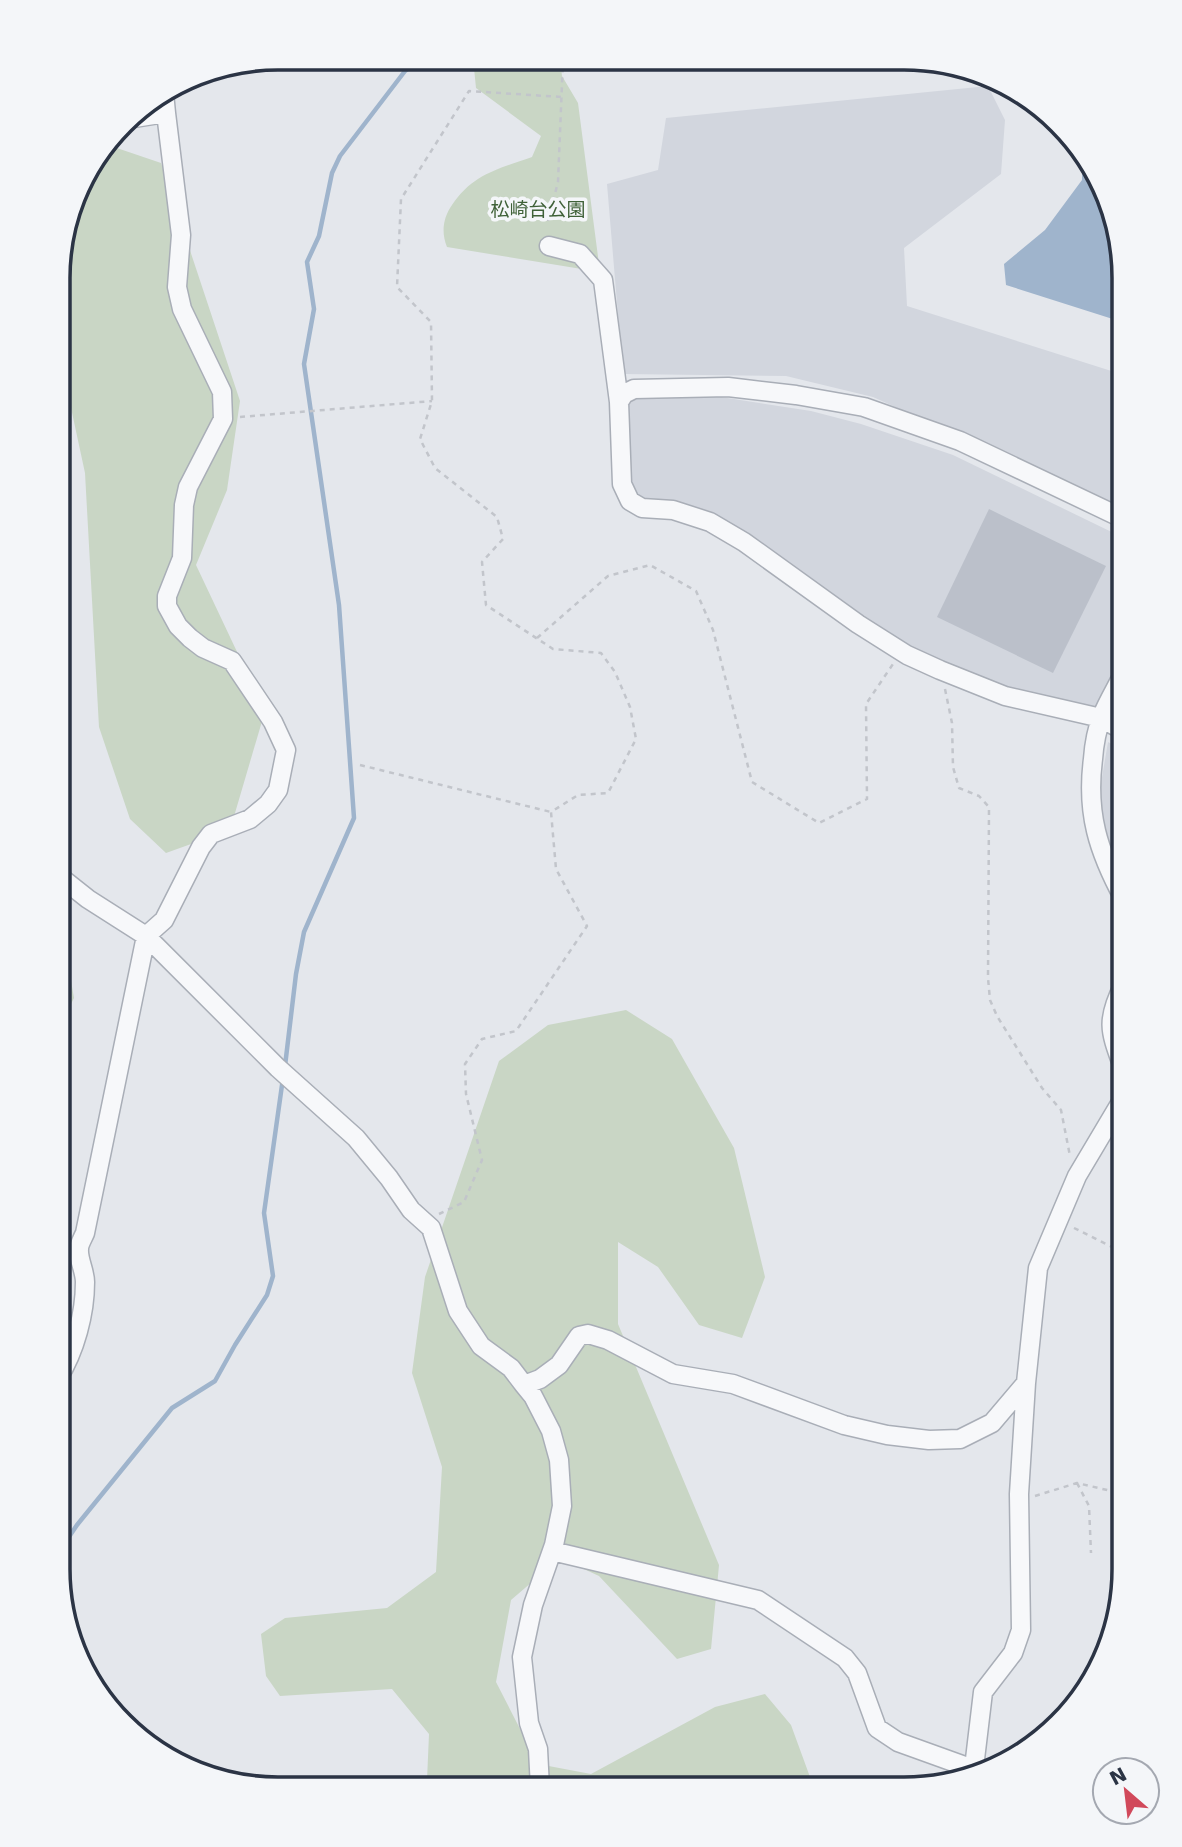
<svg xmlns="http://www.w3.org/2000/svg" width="1182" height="1847" font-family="'DejaVu Sans','Noto Sans JP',sans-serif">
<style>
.built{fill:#d2d6de}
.green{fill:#c9d6c5}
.water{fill:#9fb4cc}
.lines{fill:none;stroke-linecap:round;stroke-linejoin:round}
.stream{stroke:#9fb4cc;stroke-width:4.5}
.building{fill:#bbc0ca}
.minor-casing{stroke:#a9aeb7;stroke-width:21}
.path{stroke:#c2c5cb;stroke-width:2.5;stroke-dasharray:5 5;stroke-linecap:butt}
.minor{stroke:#f7f8fa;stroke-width:18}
.labels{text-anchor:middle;stroke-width:7;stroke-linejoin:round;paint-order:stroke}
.park-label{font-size:19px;fill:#3f6138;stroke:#f4f6f9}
.rim{fill:none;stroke:#2b3445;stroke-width:3.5}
</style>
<rect width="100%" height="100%" fill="#e4e7ec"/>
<!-- built -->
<path class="built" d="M988,86L1005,120L1001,174L904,248L907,306L1124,375V510L873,397L786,376L623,374L607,184L658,170L666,118Z
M638,395L721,397L811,411L861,424L953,455L1124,538V720L1110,711L992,685L906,649L746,536L646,503L634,492L629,480L624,406L630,399Z
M1108,742L1124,751V877L1114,858L1098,801Z"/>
<!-- green -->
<path class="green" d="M473,58L560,59L562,76L578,103L600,272L447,247C441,232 443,218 452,205C473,174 498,169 532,157L541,136L476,88Z
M108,145L161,163L240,401L227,490L196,565L265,711L230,830L166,853L130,819L99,727L85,473L59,352L60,250L81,180Z
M59,913L74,998L59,1028Z
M626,1010L672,1039L734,1148L765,1277L742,1338L699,1325L658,1267L618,1242V1324L719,1565L711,1649L677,1659L599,1576L560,1558L511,1600L496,1682L538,1764L591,1774L715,1707L765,1694L791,1725L810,1777L805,1789L421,1788L427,1780L429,1734L392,1689L280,1696L266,1676L261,1634L285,1618L387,1608L436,1572L442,1467L412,1373L425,1277L499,1061L548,1025Z
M58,1231L71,1239L58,1300Z"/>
<!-- water -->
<path class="water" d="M1082,161L1108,194L1124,278V312L1119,321L1006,285L1004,264L1045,230L1082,180Z"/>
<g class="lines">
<!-- stream -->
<path class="stream" d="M285,1066L296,974L304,932L354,818L339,605L304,364L314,309L307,262L319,236L332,173L340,156L405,71L421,58
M58,1553L77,1525L172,1408L215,1381L235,1345L267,1295L273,1276L264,1213L283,1078"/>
</g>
<!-- building -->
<path class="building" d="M989,509L1106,566L1053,673L937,617Z"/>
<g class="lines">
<!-- minor casing -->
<g class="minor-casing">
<path id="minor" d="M164,93L166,113
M549,246L580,254L603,280L619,402
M1124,731L1101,718L1005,696L940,670L907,655L858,624L744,542L710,522L673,510L642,508L630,501L622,484L619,402L624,394L634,389L728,387L796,395L864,407L960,441L1124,519
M59,876L88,899L146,936L278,1068L356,1138L389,1178L411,1210L431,1228L458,1311L481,1346L511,1368L524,1385L533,1396L551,1431L559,1460L562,1506L554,1545L533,1605L522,1657L529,1723L538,1749L540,1788
M1124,899C1098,851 1086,813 1093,759C1094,745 1097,729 1102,716C1108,701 1117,687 1124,672
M1124,1070C1110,1031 1105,1022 1124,984
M58,1378C75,1351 85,1314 85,1282C85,1271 78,1259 79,1249C79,1244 83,1238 85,1233L146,936L164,920L201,847L211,834L250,819L268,804L278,790L286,750L273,722L232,661L203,648L190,638L178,626L167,606V596L182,558L184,505L188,487L223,419L222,392L182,309L177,287L181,235L166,113L128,119
M524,1385L540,1379L559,1365L579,1336L588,1334L608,1340L673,1374L733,1384L844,1425L887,1435L929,1440L960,1439L992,1423L1026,1383L1038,1268L1077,1176L1124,1097
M552,1551L758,1600L845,1658L857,1673L877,1728L898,1742L973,1769
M973,1776L983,1692L1013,1653L1021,1630L1019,1494L1026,1383"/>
</g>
<!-- path -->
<path class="path" d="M548,221L558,182L563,59
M240,417L432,401
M537,638L608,576L650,565L696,591L713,630L752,782L819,823L867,799L866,704L893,664
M945,689L952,723L953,767L959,788L979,796L989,807L988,978L990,1000L997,1016L1042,1088L1061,1110L1070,1156
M360,765L551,812
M439,1214L464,1202L482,1160L466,1094L465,1064L482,1039L516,1031L587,926L556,869L551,812L578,795L608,793L636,739L630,707L615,672L601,653L553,649L486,605L482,562L503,539L497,517L435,468L420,439L432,401L431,322L397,287L401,199L469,91L562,97
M1074,1228L1116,1249L1124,1238
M1077,1483L1089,1506L1091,1553
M1035,1496L1077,1483L1124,1494"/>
<!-- minor -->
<use href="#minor" class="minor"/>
</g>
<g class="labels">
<!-- park labels -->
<g class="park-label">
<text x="538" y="216">松崎台公園</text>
</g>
</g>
<!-- crop -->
<path d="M0 0H1182V1847H0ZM278 70H904A208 208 0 0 1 1112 278V1569A208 208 0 0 1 904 1777H278A208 208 0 0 1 70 1569V278A208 208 0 0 1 278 70Z" fill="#f4f6f9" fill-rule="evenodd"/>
<path class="rim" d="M278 70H904A208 208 0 0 1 1112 278V1569A208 208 0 0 1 904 1777H278A208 208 0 0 1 70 1569V278A208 208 0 0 1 278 70Z"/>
<!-- north arrow -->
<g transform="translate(1126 1791) rotate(332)"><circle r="33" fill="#f4f6f9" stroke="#a4a8b1" stroke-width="2"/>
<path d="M0-5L12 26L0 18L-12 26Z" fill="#d1495b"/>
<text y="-10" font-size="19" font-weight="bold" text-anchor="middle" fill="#2b3445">N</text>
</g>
</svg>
